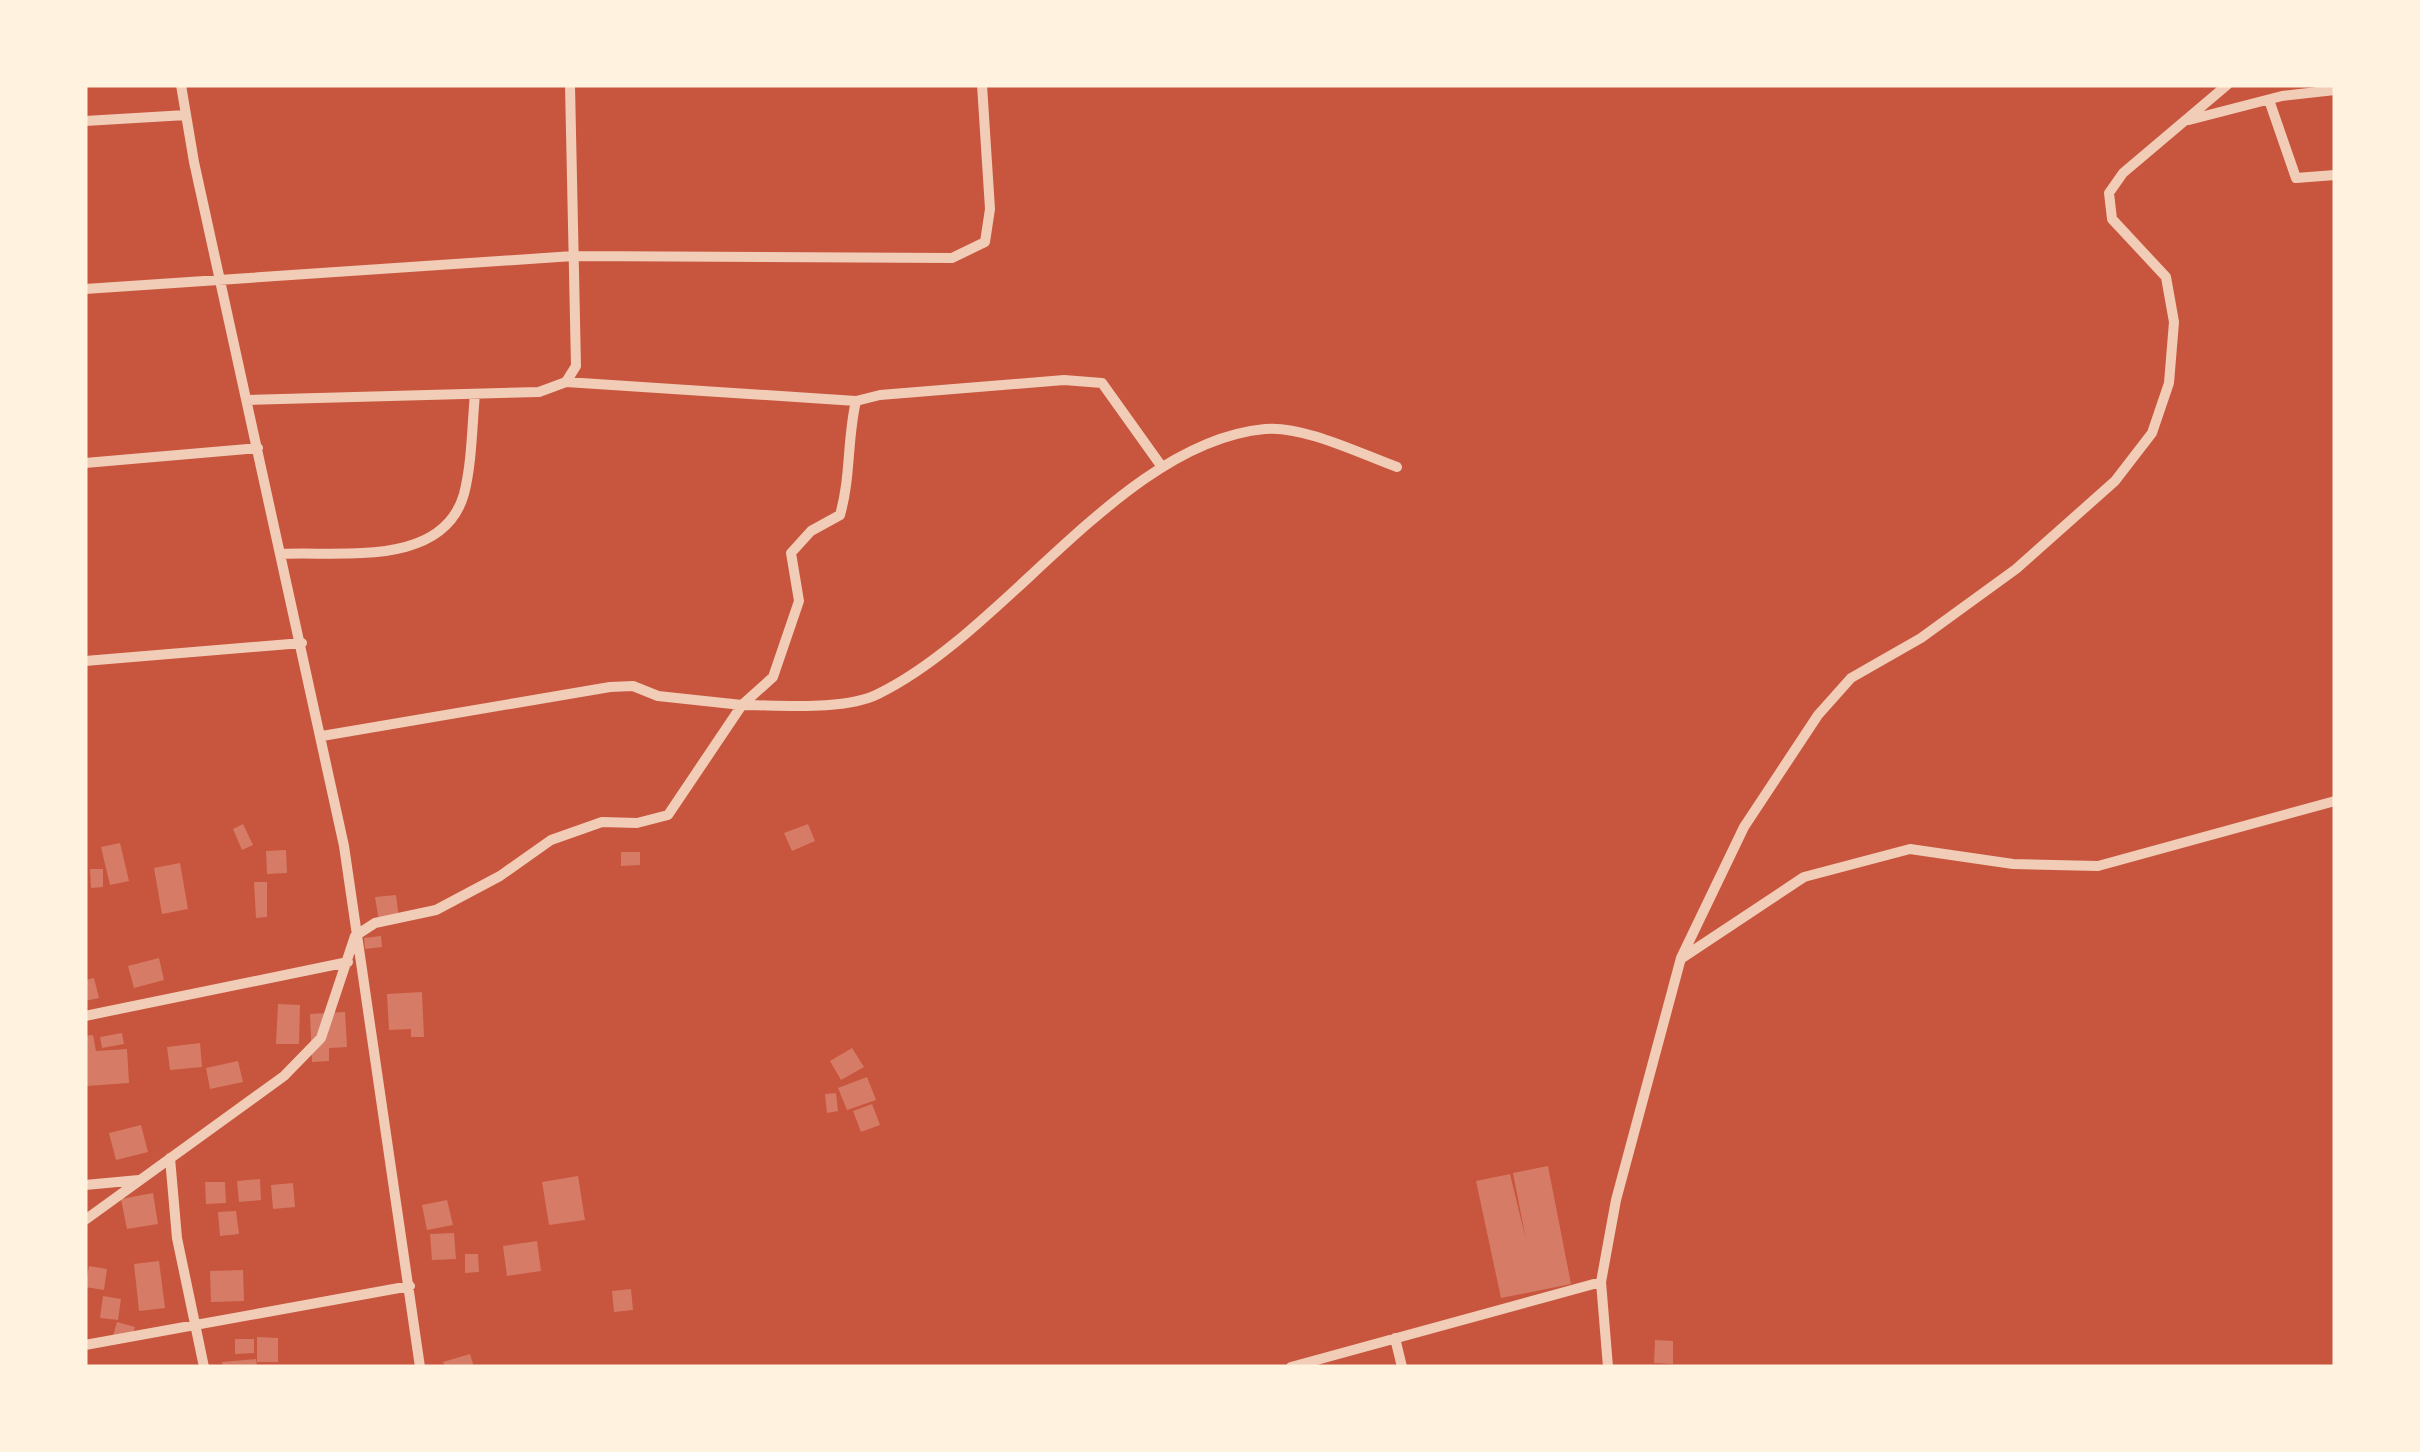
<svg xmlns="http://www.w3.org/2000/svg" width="2420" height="1452" font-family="'Titillium Web',sans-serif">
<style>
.building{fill:#d67c66}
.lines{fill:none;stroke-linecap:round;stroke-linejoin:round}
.minor{stroke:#f1ccb7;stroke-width:10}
</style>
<rect width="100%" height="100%" fill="#c8553d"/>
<!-- building -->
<path class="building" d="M243,824L253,845L242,850L233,829Z
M808,824L815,841L792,851L784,833Z
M120,843L129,881L110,885L101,847Z
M286,850L287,873L267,874L266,851Z
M621,852H640V865L621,866Z
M180,863L188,909L162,914L154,868Z
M90,869H103V887L91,888Z
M254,882H267V917L256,918Z
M396,895L399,919L379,922L375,897Z
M381,936L382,947L365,949L364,938Z
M159,958L164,980L134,988L128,966Z
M94,978L99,998L85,1001V980Z
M422,992L424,1037H411V1029L389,1030L387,994Z
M278,1004L300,1005L299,1044H276Z
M345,1012L347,1047L329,1048V1061L312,1062L310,1014Z
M122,1033L124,1044L102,1048L100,1037Z
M93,1035L96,1051L127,1049L129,1083L87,1086L85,1036Z
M200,1043L202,1067L170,1070L167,1047Z
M852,1048L864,1067L841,1080L830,1061Z
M238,1061L243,1082L210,1089L206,1068Z
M867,1077L876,1100L847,1110L838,1088Z
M836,1093L838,1111L827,1113L825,1094Z
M872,1104L880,1125L861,1132L853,1111Z
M141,1125L148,1152L116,1160L109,1133Z
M1548,1166L1571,1284L1501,1298L1476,1181L1510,1174L1526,1240L1513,1173Z
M578,1176L585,1220L549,1225L542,1182Z
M260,1179L261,1200L239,1202L237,1181Z
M205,1182H225L226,1203L206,1204Z
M293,1183L295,1207L273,1209L271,1185Z
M153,1193L158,1224L127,1229L121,1199Z
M447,1200L453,1225L427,1230L422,1205Z
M236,1211L239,1234L220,1236L218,1212Z
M454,1233L456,1259L432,1260L430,1234Z
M537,1241L541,1271L507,1276L503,1246Z
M465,1254H478L479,1272L465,1273Z
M159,1261L165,1308L139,1311L134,1264Z
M89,1266L107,1269L104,1290L85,1287Z
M243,1270L244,1301L211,1302L210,1271Z
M631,1289L633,1310L614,1312L612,1291Z
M103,1296L121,1299L118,1320L100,1318Z
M117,1322L135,1327L131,1341L113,1336Z
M257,1337L278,1338V1362H257Z
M235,1339H254V1353L235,1354Z
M1655,1340L1673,1341V1364L1654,1363Z
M470,1354L474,1367H445L443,1362Z
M256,1359L257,1367H223L222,1362Z"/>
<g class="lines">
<!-- minor -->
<path class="minor" d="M181,85L194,162L344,846L420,1367
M2269,100L2296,178L2335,175
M2189,120L2282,96L2335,90
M85,121L186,115
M85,289L573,256L952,258L985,242L990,209L982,85
M566,382L856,401L880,395L1064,380L1102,383L1162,467
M247,400L539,392L566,382L576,366L570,85
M85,463L258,448
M282,554C341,551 443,568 464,494C472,463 472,426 475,394
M85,661L302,643
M322,736L610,687L633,686L658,696L742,705L773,677L799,601L791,553L811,531L840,515C851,477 847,439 856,401
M1682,958L1804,877L1910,849L2013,864L2098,866L2335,801
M85,1016L348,962
M170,1158L177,1238L204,1367
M85,1185L139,1180
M85,1220L284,1076L321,1038L355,936L375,923L436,910L500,876L551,840L602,822L637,823L668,815L742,705C780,705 844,711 878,694C1006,632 1122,442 1265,429C1302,425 1361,454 1397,467
M1395,1338L1402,1367
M85,1345L410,1286
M1291,1367L1601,1282
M1608,1367L1601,1282L1616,1200L1681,958L1744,827L1818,715L1851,678L1921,638L2016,569L2115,481L2152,433L2169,383L2174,322L2166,277L2112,219L2109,193L2123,173L2227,85"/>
</g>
<!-- border -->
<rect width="2420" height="1452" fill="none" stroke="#fff3e0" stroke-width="175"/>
</svg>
